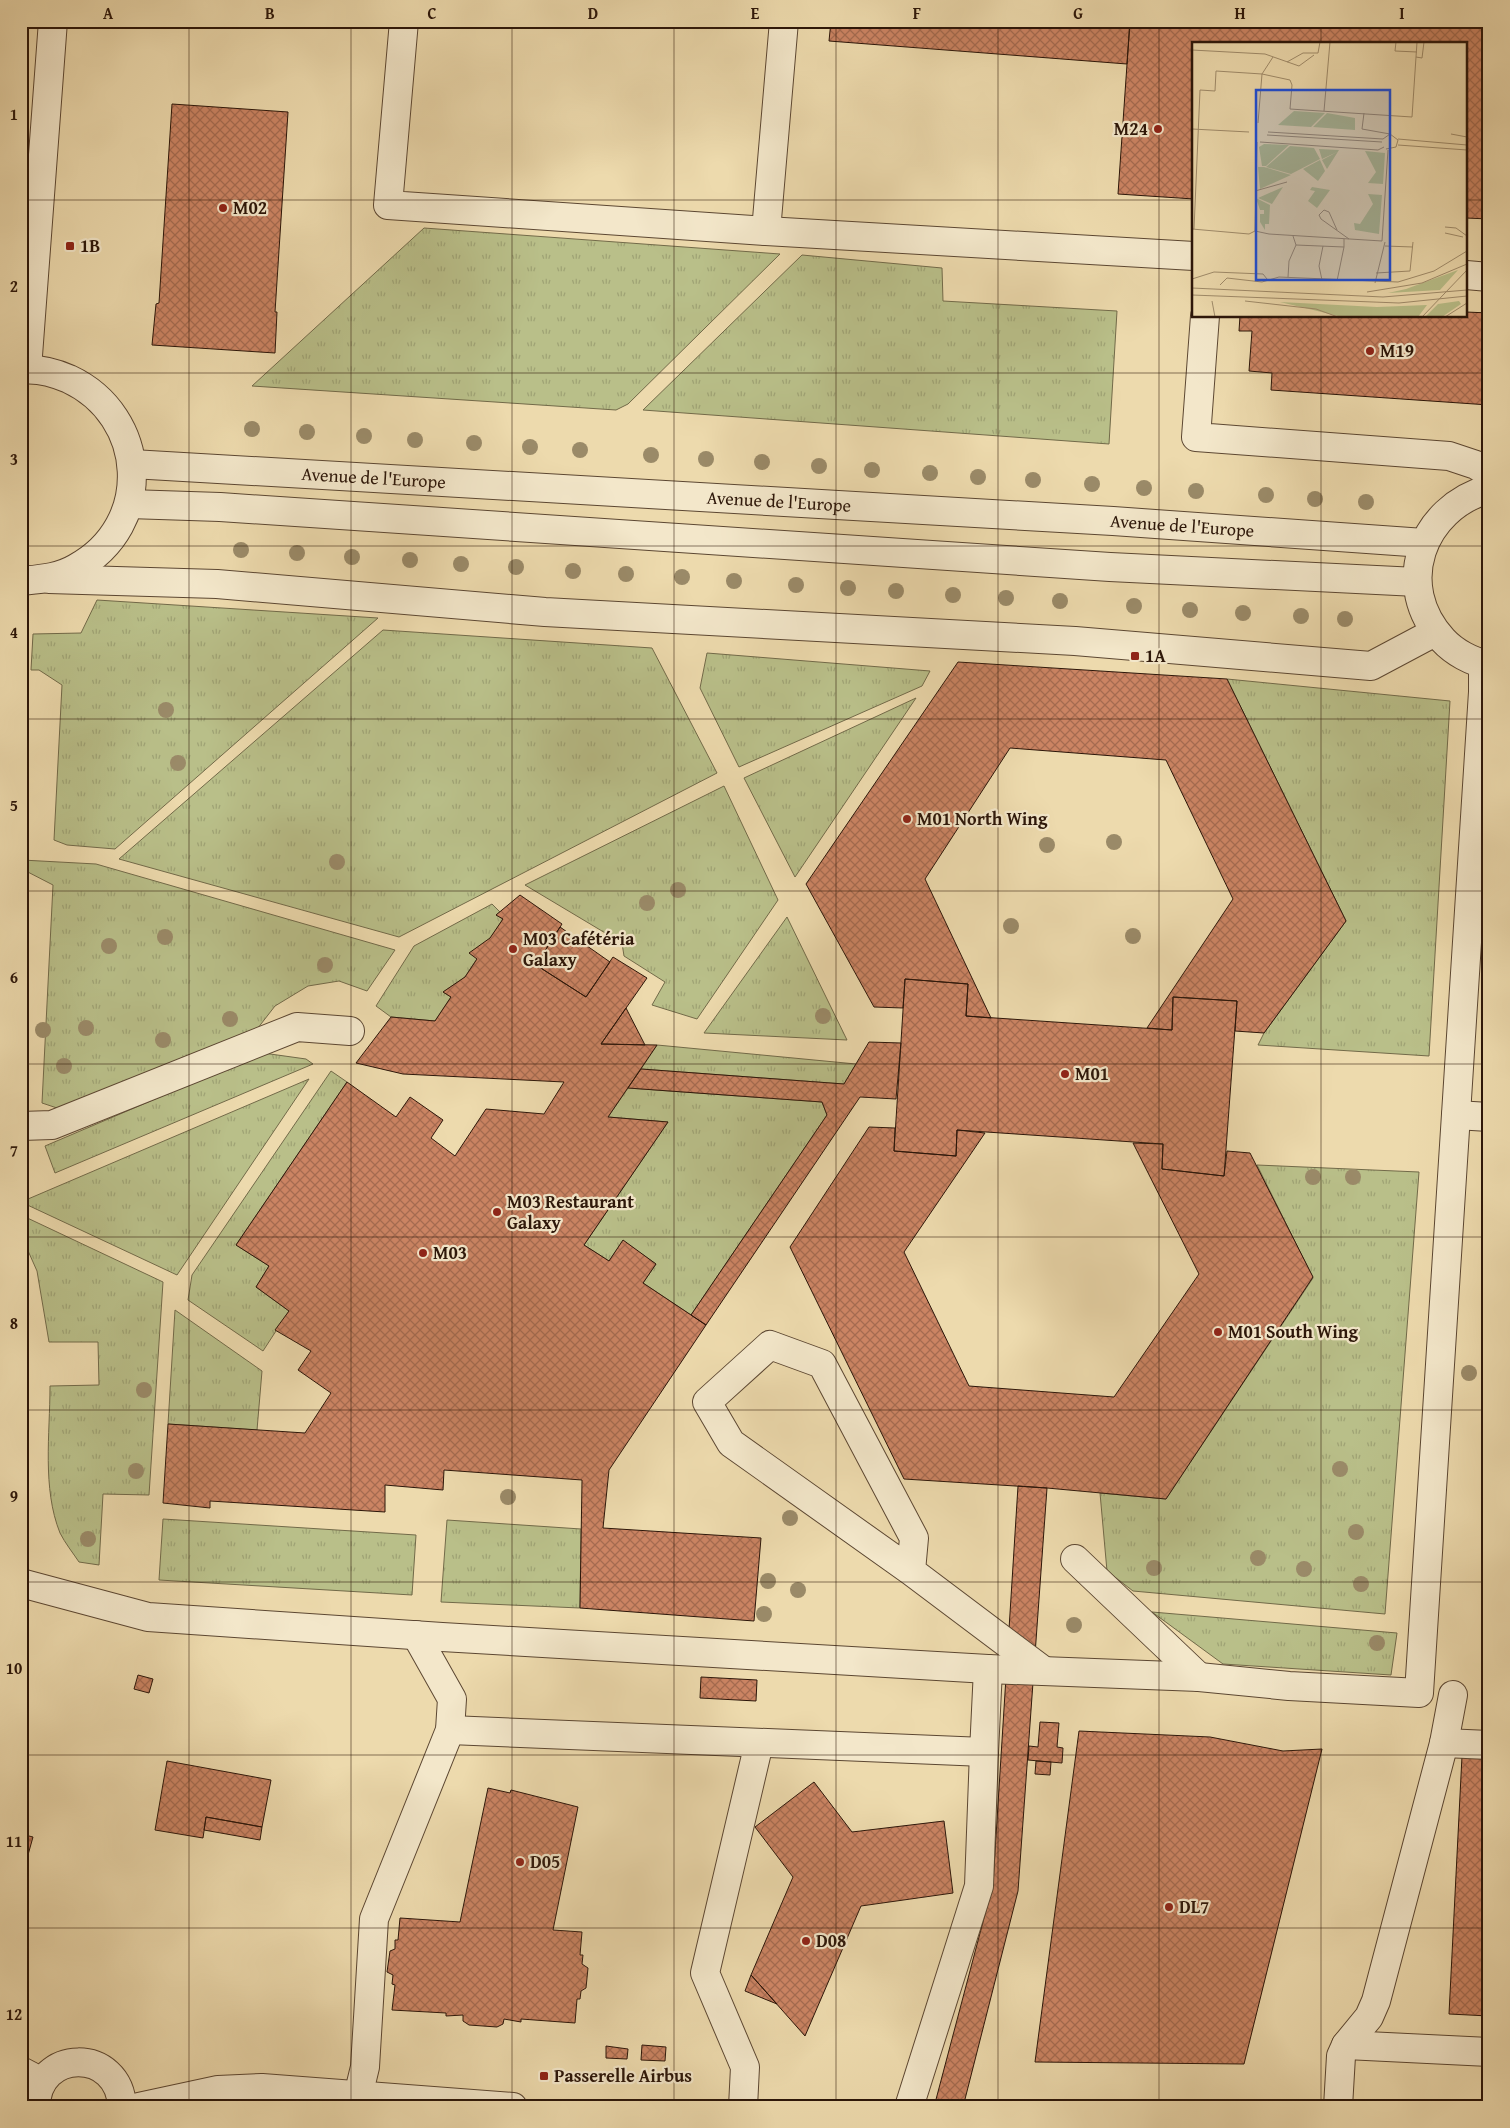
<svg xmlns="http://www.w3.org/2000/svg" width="1510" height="2128" font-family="'Gentium Book Plus',serif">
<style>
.grass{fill:url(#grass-tufts);stroke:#726a49}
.building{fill:url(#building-cross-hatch);stroke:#2c1609}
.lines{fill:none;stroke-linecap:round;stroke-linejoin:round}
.minor-casing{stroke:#5c4732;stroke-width:30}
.minor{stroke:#f3e7ca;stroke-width:28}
.tree{fill:#9a8a68}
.grid{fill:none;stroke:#2c1609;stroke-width:1;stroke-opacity:0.55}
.poi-dot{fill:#8f2418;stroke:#f3e7ca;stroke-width:2}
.labels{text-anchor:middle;stroke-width:4.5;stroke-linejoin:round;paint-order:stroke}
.poi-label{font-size:18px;font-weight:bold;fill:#2c1609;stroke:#f3e7ca;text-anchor:start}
.street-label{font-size:18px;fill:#2c1609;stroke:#f3e7ca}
.inset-road{fill:none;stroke:#a08c6b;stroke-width:1}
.view{fill:#1d4ed8;fill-opacity:0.15;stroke:#1d4ed8;stroke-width:2.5}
.inset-edge{fill:none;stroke:#2c1609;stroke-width:2.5}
.neatline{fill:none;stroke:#2c1609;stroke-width:2}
.grid-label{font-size:16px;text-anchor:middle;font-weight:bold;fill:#2c1609}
</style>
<defs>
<pattern id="grass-tufts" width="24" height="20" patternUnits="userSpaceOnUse" patternTransform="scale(1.25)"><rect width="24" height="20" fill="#b9bf89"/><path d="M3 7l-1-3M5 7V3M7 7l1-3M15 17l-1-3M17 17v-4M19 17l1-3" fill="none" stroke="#9fa375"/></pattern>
<pattern id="building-cross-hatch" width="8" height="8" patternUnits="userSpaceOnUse" patternTransform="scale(1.25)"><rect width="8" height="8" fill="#cb8463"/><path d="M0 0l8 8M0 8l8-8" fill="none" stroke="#a56b50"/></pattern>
</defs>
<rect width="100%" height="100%" fill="#eddaad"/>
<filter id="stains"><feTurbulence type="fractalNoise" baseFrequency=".004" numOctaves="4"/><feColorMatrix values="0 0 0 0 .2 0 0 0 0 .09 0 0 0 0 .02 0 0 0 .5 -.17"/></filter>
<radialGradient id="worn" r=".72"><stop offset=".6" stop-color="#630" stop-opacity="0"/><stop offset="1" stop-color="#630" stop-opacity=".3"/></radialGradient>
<!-- grass -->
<path class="grass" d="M424,228L780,254L628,404L616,410L252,386Z
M802,255L942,268L943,301L1117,311L1109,444L643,410Z
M97,600L378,618L115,849L67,845L54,840L62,685L39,670H31L33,634L81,633Z
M383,630L652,648L717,773L399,937L119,859Z
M707,653L930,671L922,686L739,767L700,688Z
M1227,679L1450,701L1429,1056L1258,1045L1264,1033L1346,921Z
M916,698L795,877L744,778Z
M724,786L778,900L697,1019L652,1005L665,982L624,956L622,943L525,885Z
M22,860L96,864L395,950L367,991L339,981L308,986L275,1006L254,1033L63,1110L42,1103L53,885L22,869Z
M492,904L500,912L496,915L503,919L465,977L443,992L451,997L435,1021L391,1017L376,1006L414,946Z
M787,917L847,1040L704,1033Z
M657,1045L856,1064L844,1084L641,1069Z
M263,1053L306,1059L313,1064L55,1173L45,1146Z
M331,1071L347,1082L236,1245L269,1266L256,1287L289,1311L263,1351L188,1300L192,1275Z
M309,1079L177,1275L21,1202Z
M628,1088L822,1102L827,1115L691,1315L643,1283L656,1264L623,1241L609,1261L584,1245L668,1122L608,1117Z
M1257,1165L1419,1172L1385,1614L1133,1591L1107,1571L1100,1493L1166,1499L1313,1278Z
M21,1215L163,1282L149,1495L103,1494L99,1565L79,1562C73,1553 65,1543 60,1533C42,1488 50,1434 50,1386L99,1385L98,1342H49L37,1271L21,1235Z
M175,1310L262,1371L257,1430L168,1424Z
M163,1519L416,1535L412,1595L159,1580Z
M447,1520L581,1529L580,1608L441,1602Z
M1152,1612L1397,1633L1391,1675L1223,1664Z"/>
<!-- building -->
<path class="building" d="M831,21H1130L1127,64L829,41Z
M1130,21H1489V219L1466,218V44H1194V199L1118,194Z
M172,104L288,112L275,312H277L275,353L152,345L156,304L159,303Z
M1466,312L1489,313V405L1271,390L1272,373L1249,371L1252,331H1239L1240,316H1466Z
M958,662L1227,679L1346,921L1264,1033L1235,1031L1237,1001L1173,997L1172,1030L1147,1028L1233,899L1166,760L1010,748L925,879L991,1018L966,1016L968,984L905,979L903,1008L874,1007L806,884Z
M520,895L562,924L536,965L586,997L613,957L647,978L601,1044L657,1045L608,1117L668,1122L584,1245L609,1261L623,1240L656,1264L643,1283L706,1325L609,1470L603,1528L761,1538L754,1621L580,1608L582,1480L444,1470L443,1490L385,1485V1512L210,1501V1508L163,1503L168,1424L305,1433L331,1393L298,1370L311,1351L275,1330L289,1311L256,1287L269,1266L236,1245L347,1082L396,1117L410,1097L443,1120L431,1138L455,1156L486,1109L544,1114L564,1082L403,1074L356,1063L391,1017L435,1021L451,997L443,992L465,977L477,959L469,953L490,938L503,919L496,915Z
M560,927L610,962L586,997L536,965Z
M905,979L968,984L966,1016L1172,1030L1173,997L1237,1001L1224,1176L1162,1169L1163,1144L957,1130L956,1156L894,1151Z
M626,1008L645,1045L601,1044Z
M869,1042L901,1043L896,1099L860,1097L706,1325L691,1315L827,1115L822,1102L628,1088L641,1069L844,1084Z
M869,1127L895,1128L894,1151L956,1156L957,1130L985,1133L904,1252L969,1386L1114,1397L1199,1274L1133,1143L1163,1144L1162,1169L1224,1176L1227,1151L1250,1153L1313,1277L1166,1499L1047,1488L904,1479L790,1247Z
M1018,1486L1047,1488L1018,1891L963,2107H934L993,1884Z
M138,1675L153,1679L149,1693L134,1689Z
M701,1677L757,1680L756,1701L700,1698Z
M1040,1722L1059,1723L1057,1747L1063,1748L1062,1763L1028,1760L1029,1746L1038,1747Z
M1079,1731L1210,1737L1283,1751L1322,1749L1244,2064L1035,2062Z
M1462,1756L1489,1757V2016L1449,2014Z
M167,1761L271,1780L262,1827L206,1817L203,1838L155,1830Z
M1036,1761L1051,1762L1050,1775L1035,1774Z
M814,1782L852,1832L944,1821L953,1893L861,1906L805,2036L751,1975L793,1877L755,1827Z
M488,1788L510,1793L511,1790L578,1807L553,1930L582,1932L580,1955H583L582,1964L588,1968L586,1988L581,1991L580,1999H577L575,2023L521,2019V2022L504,2019L503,2024L497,2027L469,2025L463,2021V2015L446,2016V2013L392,2010L395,1985L392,1984L393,1975L387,1972L390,1951L395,1949V1940H398L400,1918L460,1922Z
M206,1817L262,1827L260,1840L204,1830Z
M21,1834L33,1837L21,1880Z
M751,1975L777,2004L745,1991Z
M642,2045L666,2047L665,2061L641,2060Z
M606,2046L628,2049L627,2059L606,2058Z"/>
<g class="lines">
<!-- minor casing -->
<g class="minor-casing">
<g id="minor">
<path d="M404,21L388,205L766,231L1194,256"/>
<path d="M766,231L784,21"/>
<path d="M1466,275L1489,277"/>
<path d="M1205,316L1196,437L1449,456L1476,465L1489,473"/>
<path d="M27,369L53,21"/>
<path d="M21,370C37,368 55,373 69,379C148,416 155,525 76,568C59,578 41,579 21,581"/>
<path id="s1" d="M132,464L1113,521L1424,543"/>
<path d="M1489,489C1421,508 1393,586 1443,640C1454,652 1472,662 1489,665"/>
<path d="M129,504L220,507L1110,567L1417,582"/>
<path d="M49,579L217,584L545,612L1075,641L1371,666L1435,632"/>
<path d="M1456,1115L1489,1117"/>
<path d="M21,1126L52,1125L297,1027L350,1031"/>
<path d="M1075,1559L1199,1677"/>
<path d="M911,1571L914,1538L822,1364L770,1345L707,1402L731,1443L911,1571L1044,1671"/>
<path d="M21,1583L148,1617L442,1637L988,1669L1199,1677L1289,1686L1419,1693L1483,692V664"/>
<path d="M450,1730L984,1752L988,1669"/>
<path d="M1444,1743L1489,1745"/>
<path d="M1346,2045L1489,2052"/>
<path d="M21,2071L42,2082"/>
<path d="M358,2096L365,2067L374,1919L450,1730L452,1699L416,1635"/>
<path d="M36,2107C36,2048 120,2047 122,2107"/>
<path d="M139,2107L218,2090L262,2088L513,2107"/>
<path d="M743,2107L745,2067L705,1973L759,1743"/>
<path d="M909,2107L979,1886L984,1752"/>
<path d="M1338,2107L1341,2056L1346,2045L1369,2017L1376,2001L1444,1743L1453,1695"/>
</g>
</g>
<!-- minor -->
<use href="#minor" class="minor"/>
</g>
<!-- trees -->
<g class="tree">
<circle cx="252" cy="429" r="8"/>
<circle cx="307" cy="432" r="8"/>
<circle cx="364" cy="436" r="8"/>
<circle cx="415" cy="440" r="8"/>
<circle cx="474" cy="443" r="8"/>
<circle cx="530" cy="447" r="8"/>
<circle cx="580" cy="450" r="8"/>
<circle cx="651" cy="455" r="8"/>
<circle cx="706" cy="459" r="8"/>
<circle cx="762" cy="462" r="8"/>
<circle cx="819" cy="466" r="8"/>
<circle cx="872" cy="470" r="8"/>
<circle cx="930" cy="473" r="8"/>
<circle cx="978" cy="477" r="8"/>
<circle cx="1033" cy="480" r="8"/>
<circle cx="1092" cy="484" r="8"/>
<circle cx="1144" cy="488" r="8"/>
<circle cx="1196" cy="491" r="8"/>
<circle cx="1266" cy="495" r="8"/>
<circle cx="1315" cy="499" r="8"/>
<circle cx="1366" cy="502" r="8"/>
<circle cx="241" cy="550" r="8"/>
<circle cx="297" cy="553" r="8"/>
<circle cx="352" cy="557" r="8"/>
<circle cx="410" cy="560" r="8"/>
<circle cx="461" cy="564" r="8"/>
<circle cx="516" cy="567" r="8"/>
<circle cx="573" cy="571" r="8"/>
<circle cx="626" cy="574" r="8"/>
<circle cx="682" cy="577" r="8"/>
<circle cx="734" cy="581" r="8"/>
<circle cx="796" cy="585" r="8"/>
<circle cx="848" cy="588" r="8"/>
<circle cx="896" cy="591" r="8"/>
<circle cx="953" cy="595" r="8"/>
<circle cx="1006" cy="598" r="8"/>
<circle cx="1060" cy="601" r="8"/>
<circle cx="1134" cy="606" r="8"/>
<circle cx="1190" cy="610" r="8"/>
<circle cx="1243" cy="613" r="8"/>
<circle cx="1301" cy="616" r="8"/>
<circle cx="1345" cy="619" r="8"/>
<circle cx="166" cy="710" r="8"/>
<circle cx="178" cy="763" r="8"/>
<circle cx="1114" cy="842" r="8"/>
<circle cx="1047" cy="845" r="8"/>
<circle cx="337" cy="862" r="8"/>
<circle cx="678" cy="890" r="8"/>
<circle cx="647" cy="903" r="8"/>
<circle cx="1011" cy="926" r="8"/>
<circle cx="1133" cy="936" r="8"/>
<circle cx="165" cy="937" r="8"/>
<circle cx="109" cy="946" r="8"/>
<circle cx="325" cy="965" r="8"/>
<circle cx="823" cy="1016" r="8"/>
<circle cx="230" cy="1019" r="8"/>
<circle cx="86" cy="1028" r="8"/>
<circle cx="43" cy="1030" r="8"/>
<circle cx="163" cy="1040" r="8"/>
<circle cx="64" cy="1066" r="8"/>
<circle cx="1313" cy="1177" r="8"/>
<circle cx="1353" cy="1177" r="8"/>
<circle cx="1469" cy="1373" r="8"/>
<circle cx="144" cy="1390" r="8"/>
<circle cx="1340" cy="1469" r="8"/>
<circle cx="136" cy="1471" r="8"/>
<circle cx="508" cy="1497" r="8"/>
<circle cx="790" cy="1518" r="8"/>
<circle cx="1356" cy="1532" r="8"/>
<circle cx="88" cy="1539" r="8"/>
<circle cx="1258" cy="1558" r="8"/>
<circle cx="1154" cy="1568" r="8"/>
<circle cx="1304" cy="1569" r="8"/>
<circle cx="768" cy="1581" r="8"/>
<circle cx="1361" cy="1584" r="8"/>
<circle cx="798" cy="1590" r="8"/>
<circle cx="764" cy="1614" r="8"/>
<circle cx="1074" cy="1625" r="8"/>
<circle cx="1377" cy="1643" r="8"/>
</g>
<!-- grid -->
<path class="grid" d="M189,21V2107M351,21V2107M512,21V2107M674,21V2107M836,21V2107M998,21V2107M1159,21V2107M1321,21V44M21,200H1194M1466,200H1489M1321,316V2107M21,373H1489M21,546H1489M21,719H1489M21,891H1489M21,1064H1489M21,1237H1489M21,1410H1489M21,1582H1489M21,1755H1489M21,1928H1489"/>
<!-- markers -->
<g class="poi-dot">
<circle cx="1158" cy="129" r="5"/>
<circle cx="223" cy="208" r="5"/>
<rect x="65" y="241" width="10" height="10" rx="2.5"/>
<circle cx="1370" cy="351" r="5"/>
<rect x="1130" y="651" width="10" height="10" rx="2.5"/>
<circle cx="907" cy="819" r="5"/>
<circle cx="513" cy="949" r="5"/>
<circle cx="1065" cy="1074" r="5"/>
<circle cx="497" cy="1212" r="5"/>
<circle cx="423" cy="1253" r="5"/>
<circle cx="1218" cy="1332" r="5"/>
<circle cx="520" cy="1862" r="5"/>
<circle cx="1169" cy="1907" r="5"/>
<circle cx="806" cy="1941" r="5"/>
<rect x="539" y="2071" width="10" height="10" rx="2.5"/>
</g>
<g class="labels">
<!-- poi labels -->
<g class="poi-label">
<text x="1148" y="135" text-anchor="end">M24</text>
<text x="233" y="214">M02</text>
<text x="80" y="252">1B</text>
<text x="1380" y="357">M19</text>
<text x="1145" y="662">1A</text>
<text x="917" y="825">M01 North Wing</text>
<text x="523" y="945">M03 Cafétéria<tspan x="523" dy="21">Galaxy</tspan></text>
<text x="1075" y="1080">M01</text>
<text x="507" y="1208">M03 Restaurant<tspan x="507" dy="21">Galaxy</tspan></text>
<text x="433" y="1259">M03</text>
<text x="1228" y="1338">M01 South Wing</text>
<text x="530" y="1868">D05</text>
<text x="1179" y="1913">DL7</text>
<text x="816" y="1947">D08</text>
<text x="554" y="2082">Passerelle Airbus</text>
</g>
<!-- street labels -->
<g class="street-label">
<text dy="6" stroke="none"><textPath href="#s1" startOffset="242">Avenue de l'Europe</textPath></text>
<text dy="6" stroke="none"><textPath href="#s1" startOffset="648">Avenue de l'Europe</textPath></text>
<text dy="6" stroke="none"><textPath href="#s1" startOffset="1052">Avenue de l'Europe</textPath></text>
</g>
</g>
<!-- overview -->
<g transform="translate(1192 42)">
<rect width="275" height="275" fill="#eddaad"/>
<path d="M102,69L133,71L119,85L86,83ZM135,71L163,76V88L121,85ZM72,102L97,103L74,124H70L67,105ZM98,104L122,106L128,117L99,132L74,125ZM127,107L147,108L135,127L130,118L145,110L130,117ZM173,109L193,111L191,142L176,141L184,130ZM128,118L133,129L126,139L111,127ZM66,125H72L99,133L68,147ZM91,145L80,162L66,156ZM120,145L138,148L125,166L116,159L123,149L118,148ZM176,152L190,153L187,192L163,188L162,181L168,182L181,162ZM64,156L78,163L77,182H73V188L68,180V172H72V168H68ZM266,228L248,248L196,251L214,247ZM267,259L269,262L250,275H233L246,262ZM88,260L185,265L235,263L226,275H150Z" fill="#b9bf89"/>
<path class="inset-road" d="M204,0L203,9L225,10M0,8L73,12L107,24L122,13M224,15L230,16L232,0M95,20L111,11H126L128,0M132,69L138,0M172,71L170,87L198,92M66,81L70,32L81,15M0,87L57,90M76,90L191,97M259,92L275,95M75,93L190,100M191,97L198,92L206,98L204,105L194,107M206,97L275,103M68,100L186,108L192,105M206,103L275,108M63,149L95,140M253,185L264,186L275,194M0,187L57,192L63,189L65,100M2,187L8,48L23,49L24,29L70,32L98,38L100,43L98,67L220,75L225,0M145,188L137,170L132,168L127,173L129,177L157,197M63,189L77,192L190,199L196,108M253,191L271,195M104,203L152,205V197M193,204L221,205M184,231L218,229L221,200M96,235L97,219L104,203L101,194M0,237L22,230L71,232L75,237M130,238L127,224L131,204M145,239L152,205M183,241L193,200M28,243L35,236L70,240L87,235L206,240L242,229L275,209M0,246L191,255L275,248M175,250L230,241L275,222M0,253L207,261L275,254M20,259L23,275M53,259L124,267L146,275M230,275L275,228M253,275L275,261"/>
<path class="view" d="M64,48H198V238H64Z"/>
<rect width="275" height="275" class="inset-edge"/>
</g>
<!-- margin -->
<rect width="1510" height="2128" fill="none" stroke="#eddaad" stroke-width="55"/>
<rect x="28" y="28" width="1454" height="2072" class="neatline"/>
<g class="grid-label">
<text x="108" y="19">A</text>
<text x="270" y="19">B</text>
<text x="432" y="19">C</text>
<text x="593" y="19">D</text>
<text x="755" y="19">E</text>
<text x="917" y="19">F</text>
<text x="1078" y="19">G</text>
<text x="1240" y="19">H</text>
<text x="1402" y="19">I</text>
<text x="14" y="120">1</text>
<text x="14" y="292">2</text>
<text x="14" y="465">3</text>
<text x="14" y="638">4</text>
<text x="14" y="811">5</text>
<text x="14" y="983">6</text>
<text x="14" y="1156">7</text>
<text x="14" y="1329">8</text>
<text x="14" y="1502">9</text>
<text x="14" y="1674">10</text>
<text x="14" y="1847">11</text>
<text x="14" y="2020">12</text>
</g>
<rect width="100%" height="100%" filter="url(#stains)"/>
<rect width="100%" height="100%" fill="url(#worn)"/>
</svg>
